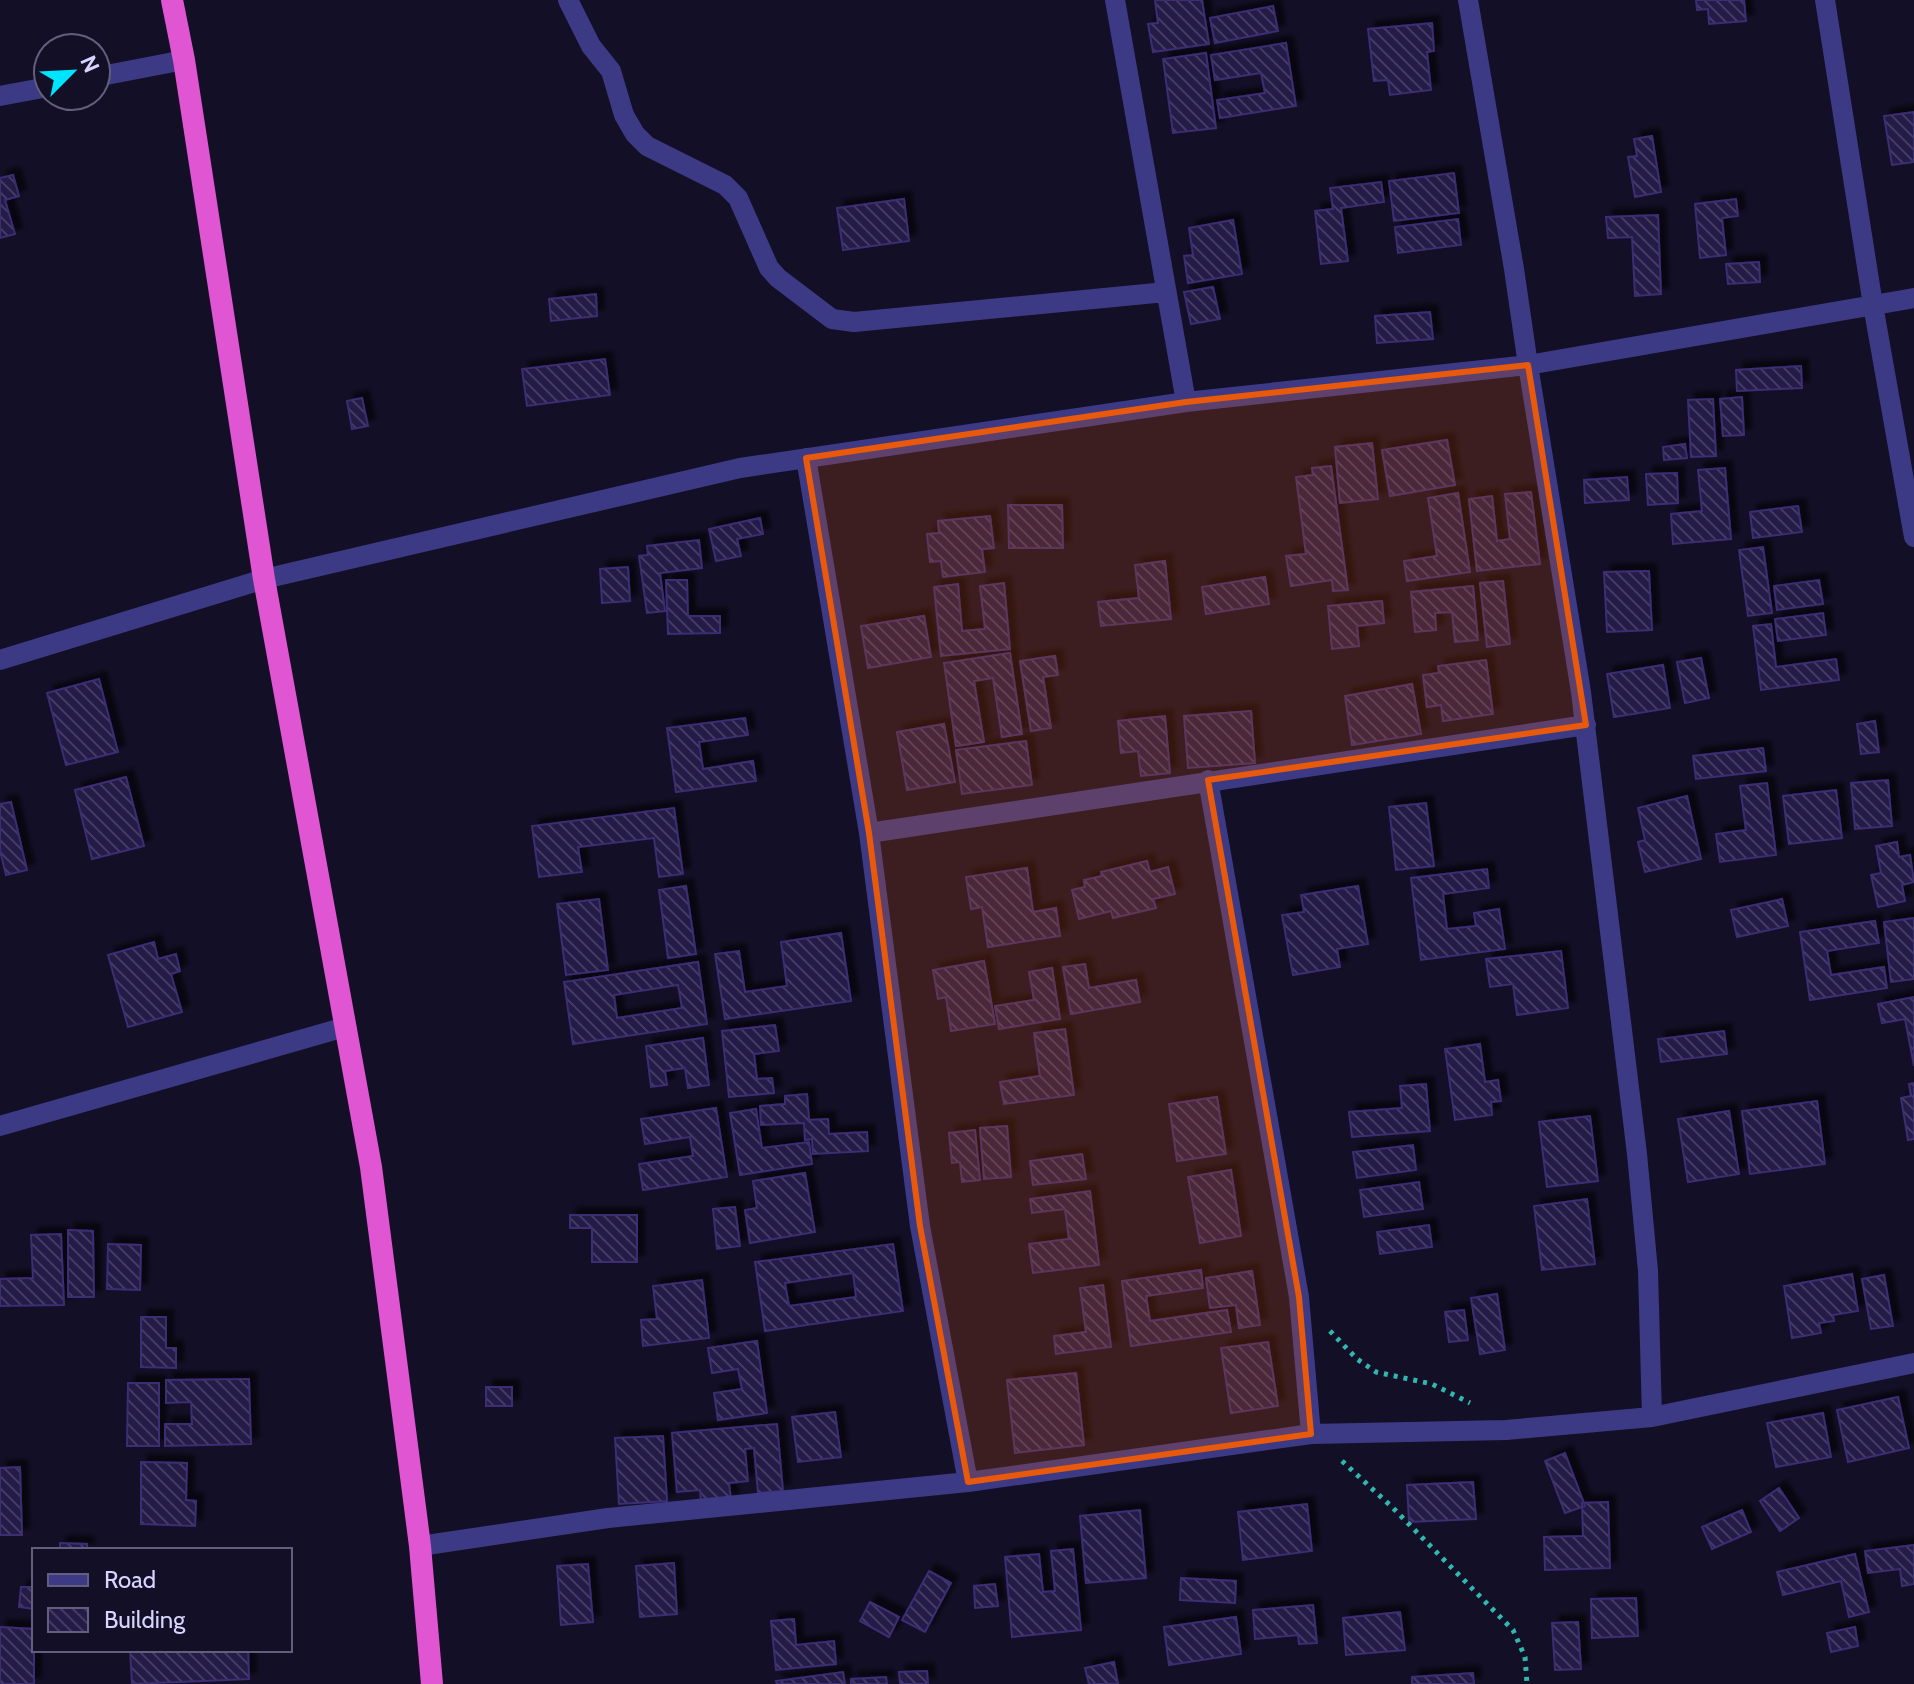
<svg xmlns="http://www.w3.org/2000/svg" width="1914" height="1684" font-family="Cabin,sans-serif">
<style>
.building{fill:url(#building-back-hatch);stroke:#3b2d73;stroke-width:2;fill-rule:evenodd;filter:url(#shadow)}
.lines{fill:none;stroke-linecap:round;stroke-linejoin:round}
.path{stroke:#2fb8b0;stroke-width:5;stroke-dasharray:4 6;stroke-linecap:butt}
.minor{stroke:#3d3a85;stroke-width:20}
.trunk{stroke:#e055d1;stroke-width:22}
.marked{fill:#e8590c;fill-opacity:0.2;stroke:#e8590c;stroke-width:6;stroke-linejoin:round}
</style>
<defs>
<pattern id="building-back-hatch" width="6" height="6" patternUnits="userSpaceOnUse" patternTransform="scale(2)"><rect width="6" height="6" fill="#241b47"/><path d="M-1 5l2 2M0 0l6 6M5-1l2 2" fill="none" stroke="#433b63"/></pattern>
<filter id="shadow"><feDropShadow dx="7" dy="-7" stdDeviation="2" flood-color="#0009"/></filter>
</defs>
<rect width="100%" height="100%" fill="#130f26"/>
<!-- building -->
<path class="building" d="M1155,0H1202L1209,44L1153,52L1148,24L1158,23Z
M1696,0H1744L1746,21L1709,24L1708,9L1697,10Z
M1273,6L1278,31L1215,43L1210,18Z
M1432,23L1434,51L1427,52L1431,90L1390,95L1388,80L1374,81L1368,29Z
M1286,43L1296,106L1220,118L1217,100L1265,93L1261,73L1215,80L1211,55Z
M1206,53L1216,128L1173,133L1163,59Z
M1914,112V162L1892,165L1884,116Z
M1652,136L1661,192L1635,197L1628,157L1637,156L1634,139Z
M1454,173L1459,213L1394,221L1389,181Z
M13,175L19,196L5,200L15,234L0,238V178Z
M1381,182L1384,202L1341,208L1348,261L1321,264L1315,211L1333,209L1330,188Z
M904,199L909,241L843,250L837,208Z
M1736,199L1738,216L1722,218L1726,255L1700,258L1695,204Z
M1658,215L1661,294L1635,296L1632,237L1608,238L1606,217Z
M1458,219L1461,245L1398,253L1395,227Z
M1233,220L1242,274L1188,283L1184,256L1193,255L1189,228Z
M1759,262L1760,282L1728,284L1726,264Z
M1213,287L1220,319L1191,324L1184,292Z
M596,294L597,316L551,321L549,299Z
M1430,312L1433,339L1377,343L1375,316Z
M605,359L610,395L527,406L522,369Z
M1801,366L1802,388L1737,391L1736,370Z
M1742,397L1744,435L1723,436L1720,399Z
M362,398L368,426L352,429L347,401Z
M1713,399L1716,456L1691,457L1688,400Z
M1447,440L1455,485L1390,496L1382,450Z
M1372,443L1378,499L1340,503L1335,447Z
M1685,444L1687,458L1664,460L1663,447Z
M1331,466L1348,590L1333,591L1332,580L1291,586L1286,556L1306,554L1296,477L1313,475L1312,468Z
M1725,468L1731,539L1673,544L1671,514L1702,511L1698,470Z
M1677,473L1678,503L1648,505L1646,474Z
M1627,477L1629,500L1585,503L1584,480Z
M1531,492L1540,564L1477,571L1469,499L1492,496L1497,541L1510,539L1505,494Z
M1458,493L1470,572L1407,581L1404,561L1437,556L1428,498Z
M1008,505H1062L1063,548H1009Z
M1798,506L1802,532L1753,538L1750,512Z
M990,516L994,548L982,549L985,572L943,577L941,561L930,562L927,534L939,533L938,521Z
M760,518L763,534L737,539L741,556L716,561L709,529Z
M699,540L702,568L660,573L665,611L647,613L639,556L648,555L647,546Z
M1763,547L1772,613L1748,616L1739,550Z
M1165,561L1171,619L1101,626L1098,602L1139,598L1135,565Z
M628,567L630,601L602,603L600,569Z
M1649,571L1652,630L1607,632L1604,572Z
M1265,577L1269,604L1206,614L1202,587Z
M666,580H687L688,616H720V633L668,634Z
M1819,580L1823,604L1777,610L1774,586Z
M1503,581L1510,644L1487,647L1480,583Z
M1004,583L1010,649L941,656L934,587L958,584L962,631L985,629L980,586Z
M1473,586L1478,640L1455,642L1452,612L1435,613L1436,630L1415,632L1411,592Z
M1382,601L1384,623L1357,626L1359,646L1332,649L1328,606Z
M1823,613L1826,635L1778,641L1775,619Z
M924,616L931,657L868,668L861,626Z
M1771,624L1776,667L1836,659L1839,680L1761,690L1753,626Z
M1010,653L1022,734L1002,737L993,678L974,681L984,742L956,746L944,663Z
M1055,656L1058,675L1043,677L1051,728L1031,731L1020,661Z
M1701,658L1709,698L1685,703L1677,662Z
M1486,660L1493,714L1443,721L1441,705L1427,707L1423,675L1439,673L1438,666Z
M1663,665L1670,708L1614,717L1607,674Z
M99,679L118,752L66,765L47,693Z
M1412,684L1421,734L1352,745L1345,696Z
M1251,711L1255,763L1188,768L1184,716Z
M1165,716L1170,773L1141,776L1138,751L1121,753L1118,721Z
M745,718L748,735L699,742L703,769L753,761L756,781L676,792L667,728Z
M1875,721L1879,752L1861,754L1857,724Z
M944,724L955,782L907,790L897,732Z
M1026,741L1032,785L962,794L956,750Z
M1763,748L1766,771L1696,779L1693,756Z
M126,777L144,846L92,859L75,790Z
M1888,780L1892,826L1855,829L1851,783Z
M1767,783L1776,855L1720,862L1716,834L1746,830L1740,786Z
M1836,790L1842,838L1789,844L1783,796Z
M1687,796L1701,859L1645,872L1638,842L1645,840L1638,808Z
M11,802L27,870L6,875L0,851V804Z
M1426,803L1434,866L1396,870L1389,807Z
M674,808L683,874L659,877L654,838L578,847L582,872L539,877L532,826Z
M1897,842L1899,857L1910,855L1914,882L1902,885L1905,901L1878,907L1871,875L1881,873L1876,846Z
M1147,861L1150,872L1168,867L1175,894L1153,899L1156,908L1113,918L1111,911L1079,919L1072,890L1085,887L1084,880L1102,876L1101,872Z
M1027,868L1033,912L1056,908L1060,936L988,947L982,907L971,909L966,877Z
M1487,869L1489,888L1443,894L1447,929L1476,926L1474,913L1499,909L1505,949L1421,960L1411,878Z
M686,886L696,954L668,958L659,890Z
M1358,886L1368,944L1337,949L1340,967L1293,975L1282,915L1304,912L1301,895Z
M599,899L608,970L566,975L557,904Z
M1782,899L1788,926L1737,937L1731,910Z
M1914,918V979L1891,982L1884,922Z
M1875,921L1879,943L1827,951L1831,975L1884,967L1887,988L1810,1000L1800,932Z
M841,933L851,1001L725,1019L715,954L739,951L745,992L787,986L781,942Z
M154,942L158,959L176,954L180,971L171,974L182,1012L128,1027L108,955Z
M1561,951L1568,1008L1517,1015L1513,984L1490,987L1486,959Z
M984,961L995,1024L951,1031L946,997L938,999L933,970Z
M698,962L707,1024L573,1044L564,982ZM678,985L682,1008L617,1018L614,995Z
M1085,964L1089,988L1136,980L1140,1002L1071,1014L1063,967Z
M1052,968L1060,1019L999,1029L995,1006L1034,1000L1029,972Z
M1914,997V1066L1905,1019L1882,1023L1878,1004Z
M775,1025L779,1051L754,1054L757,1079L772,1078L774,1093L729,1097L722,1031Z
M1065,1029L1074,1095L1004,1104L1000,1082L1040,1076L1034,1033Z
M1724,1031L1727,1054L1661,1062L1658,1039Z
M703,1038L709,1085L688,1088L685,1068L665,1071L667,1085L651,1087L646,1046Z
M1480,1044L1485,1082L1498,1080L1501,1101L1491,1102L1492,1115L1455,1120L1445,1049Z
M1914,1083V1139L1908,1140L1901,1098L1911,1096L1909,1084Z
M1426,1084L1430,1131L1352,1137L1349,1112L1402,1108L1400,1086Z
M807,1094L809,1120L828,1119L829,1134L867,1132L868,1151L813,1154L812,1139L805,1140L804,1123L761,1125L760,1106L785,1104V1096Z
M1217,1097L1226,1154L1177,1161L1169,1104Z
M1817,1101L1825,1164L1750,1174L1742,1111Z
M716,1108L727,1177L643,1190L639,1164L693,1156L690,1137L645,1144L641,1119Z
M756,1109L762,1148L809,1142L812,1164L740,1175L730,1113Z
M1729,1111L1739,1174L1688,1182L1678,1119Z
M1590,1116L1598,1181L1547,1187L1539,1122Z
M1007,1126L1011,1177L984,1179L980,1128Z
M975,1130L980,1180L962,1182L960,1162L952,1163L949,1133Z
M1413,1145L1416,1170L1357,1178L1353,1152Z
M1082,1154L1086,1179L1033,1185L1030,1161Z
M1231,1170L1241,1236L1200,1243L1188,1177Z
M805,1173L815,1232L750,1243L745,1210L757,1208L753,1181Z
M1419,1182L1423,1209L1364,1217L1360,1190Z
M1090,1191L1099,1265L1033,1273L1029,1244L1069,1239L1065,1209L1032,1213L1030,1199Z
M1587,1199L1595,1264L1542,1270L1534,1206Z
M735,1207L740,1246L717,1249L713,1209Z
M570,1215H637V1262H592V1228H570Z
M1429,1225L1432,1247L1380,1254L1377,1232Z
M68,1230L93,1231L94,1297H68Z
M61,1234L64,1305L0,1306V1279L33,1278L31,1235Z
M108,1244L141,1245L140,1290L107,1289Z
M893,1244L903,1311L765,1331L755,1262ZM853,1273L856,1297L789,1306L785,1283Z
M1201,1270L1203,1288L1146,1296L1150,1321L1227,1310L1231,1332L1131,1346L1122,1281Z
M1252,1271L1260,1325L1239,1328L1236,1305L1210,1308L1206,1278Z
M1852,1274L1858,1311L1833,1315L1834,1321L1819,1323L1821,1333L1792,1338L1784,1286Z
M1884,1275L1893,1326L1871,1329L1862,1279Z
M702,1280L709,1338L643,1346L641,1320L657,1319L653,1286Z
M1103,1285L1111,1347L1056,1354L1054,1336L1086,1332L1080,1288Z
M1497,1294L1505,1350L1480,1354L1471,1298Z
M1464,1310L1468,1340L1449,1342L1445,1312Z
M141,1317H166V1348H176V1368L141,1367Z
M757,1341L767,1413L718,1420L714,1393L742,1389L738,1369L712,1373L708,1348Z
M1268,1342L1278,1406L1231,1413L1221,1348Z
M1076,1373L1084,1445L1015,1453L1007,1380Z
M249,1379L251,1444L165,1446V1424H192L191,1402L166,1403V1380Z
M128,1383H159V1446H127Z
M486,1387H512V1406H486Z
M1898,1397L1909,1448L1848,1462L1837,1410Z
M835,1412L841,1457L798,1462L792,1417Z
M1823,1413L1831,1457L1776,1467L1767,1423Z
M777,1424L783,1491L758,1493L754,1448L745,1449L748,1481L729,1483L731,1500L701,1502L700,1490L677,1492L672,1433Z
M663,1436L667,1501L619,1504L615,1438Z
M1565,1453L1585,1506L1565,1513L1545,1461Z
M141,1462L187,1463L186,1500L196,1501L195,1526L141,1524Z
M20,1467L22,1535H0V1468Z
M1473,1482L1476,1519L1409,1522L1407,1485Z
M1779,1488L1799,1518L1780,1531L1760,1501Z
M1608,1502L1610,1568L1545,1570L1544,1537L1583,1536L1582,1503Z
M1307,1504L1312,1551L1243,1560L1238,1512Z
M1140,1510L1146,1578L1086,1583L1080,1516Z
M1742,1510L1751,1532L1712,1549L1702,1527Z
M60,1543L87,1544V1550H60Z
M1914,1545V1584L1902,1586L1900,1569L1868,1573L1865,1551Z
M1073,1549L1081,1630L1012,1637L1005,1557L1039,1554L1043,1592L1055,1591L1051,1551Z
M1855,1554L1869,1612L1849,1617L1841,1581L1783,1595L1777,1572Z
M674,1563L677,1614L640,1617L636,1566Z
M588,1564L593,1622L561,1625L557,1566Z
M929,1571L951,1583L925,1632L902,1620Z
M1181,1578L1236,1581L1235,1603L1180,1600Z
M995,1584L998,1606L975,1608L974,1586Z
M21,1587H34V1609L19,1607Z
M1636,1598L1638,1636L1592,1638L1591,1599Z
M870,1602L899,1617L889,1637L860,1621Z
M1313,1605L1317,1643L1299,1644L1298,1635L1255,1639L1253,1610Z
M1400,1612L1405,1650L1346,1655L1343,1618Z
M1236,1617L1241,1654L1169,1665L1164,1627Z
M794,1619L796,1645L834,1641L836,1664L776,1670L771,1621Z
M1578,1622L1581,1669L1555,1670L1552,1623Z
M0,1627L34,1629V1684H0Z
M1855,1627L1858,1646L1831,1652L1827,1633Z
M130,1650H248L249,1679L132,1684Z
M1114,1662L1118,1684H1089L1085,1668Z
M927,1671L928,1684H900L899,1672Z
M843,1672L845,1684H777L776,1681Z
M1473,1673L1474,1684H1412V1677Z
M886,1677L887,1684H851V1679Z"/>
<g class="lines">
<!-- path -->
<path class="path" d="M1330,1331L1357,1359L1376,1372L1432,1384L1470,1403
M1342,1461L1392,1507L1513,1630L1525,1657L1527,1684"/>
<!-- minor -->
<path class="minor" d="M568,0L591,46L611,71L624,115L635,134L647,146L725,185L738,198L769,268L778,278L832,319L854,322L1166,292
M1115,0L1186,402
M1468,0L1514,269L1528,365L1581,692L1637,1154L1648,1271L1652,1417
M1825,0L1873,305L1914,537
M96,77L184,60
M0,96L48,87
M806,458L869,833L920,1226L968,1482
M0,660L264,579L740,468L1186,402L1528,365L1914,298
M1208,780L1299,1297L1311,1434
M869,833L1586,725
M0,1126L345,1027
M420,1546L608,1518L968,1482L1311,1434L1506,1430L1652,1417L1914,1363"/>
<!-- trunk -->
<path class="trunk" d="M172,0L184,60L264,579L371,1167L420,1546L432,1684"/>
</g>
<!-- marked area -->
<path class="marked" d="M1528,365L1586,725L1208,780L1299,1297L1311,1434L968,1482L920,1226L869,833L806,458L1186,402Z"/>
<!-- legend -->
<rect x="32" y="1548" width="260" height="104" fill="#130f26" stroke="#625e7d" stroke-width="2"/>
<rect x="48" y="1574" width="40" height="12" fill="#3d3a85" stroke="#625e7d" stroke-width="2"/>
<text x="104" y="1588" font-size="24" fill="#d9d4ff">Road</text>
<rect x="48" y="1608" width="40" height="24" fill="url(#building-back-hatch)" stroke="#625e7d" stroke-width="2"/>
<text x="104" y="1628" font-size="24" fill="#d9d4ff">Building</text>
<!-- north arrow -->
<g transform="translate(72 72) rotate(66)"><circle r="38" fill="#130f26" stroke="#625e7d" stroke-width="2"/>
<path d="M0-6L14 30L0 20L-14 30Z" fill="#00e5ff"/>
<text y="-12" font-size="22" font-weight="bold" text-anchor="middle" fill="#d9d4ff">N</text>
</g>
</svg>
